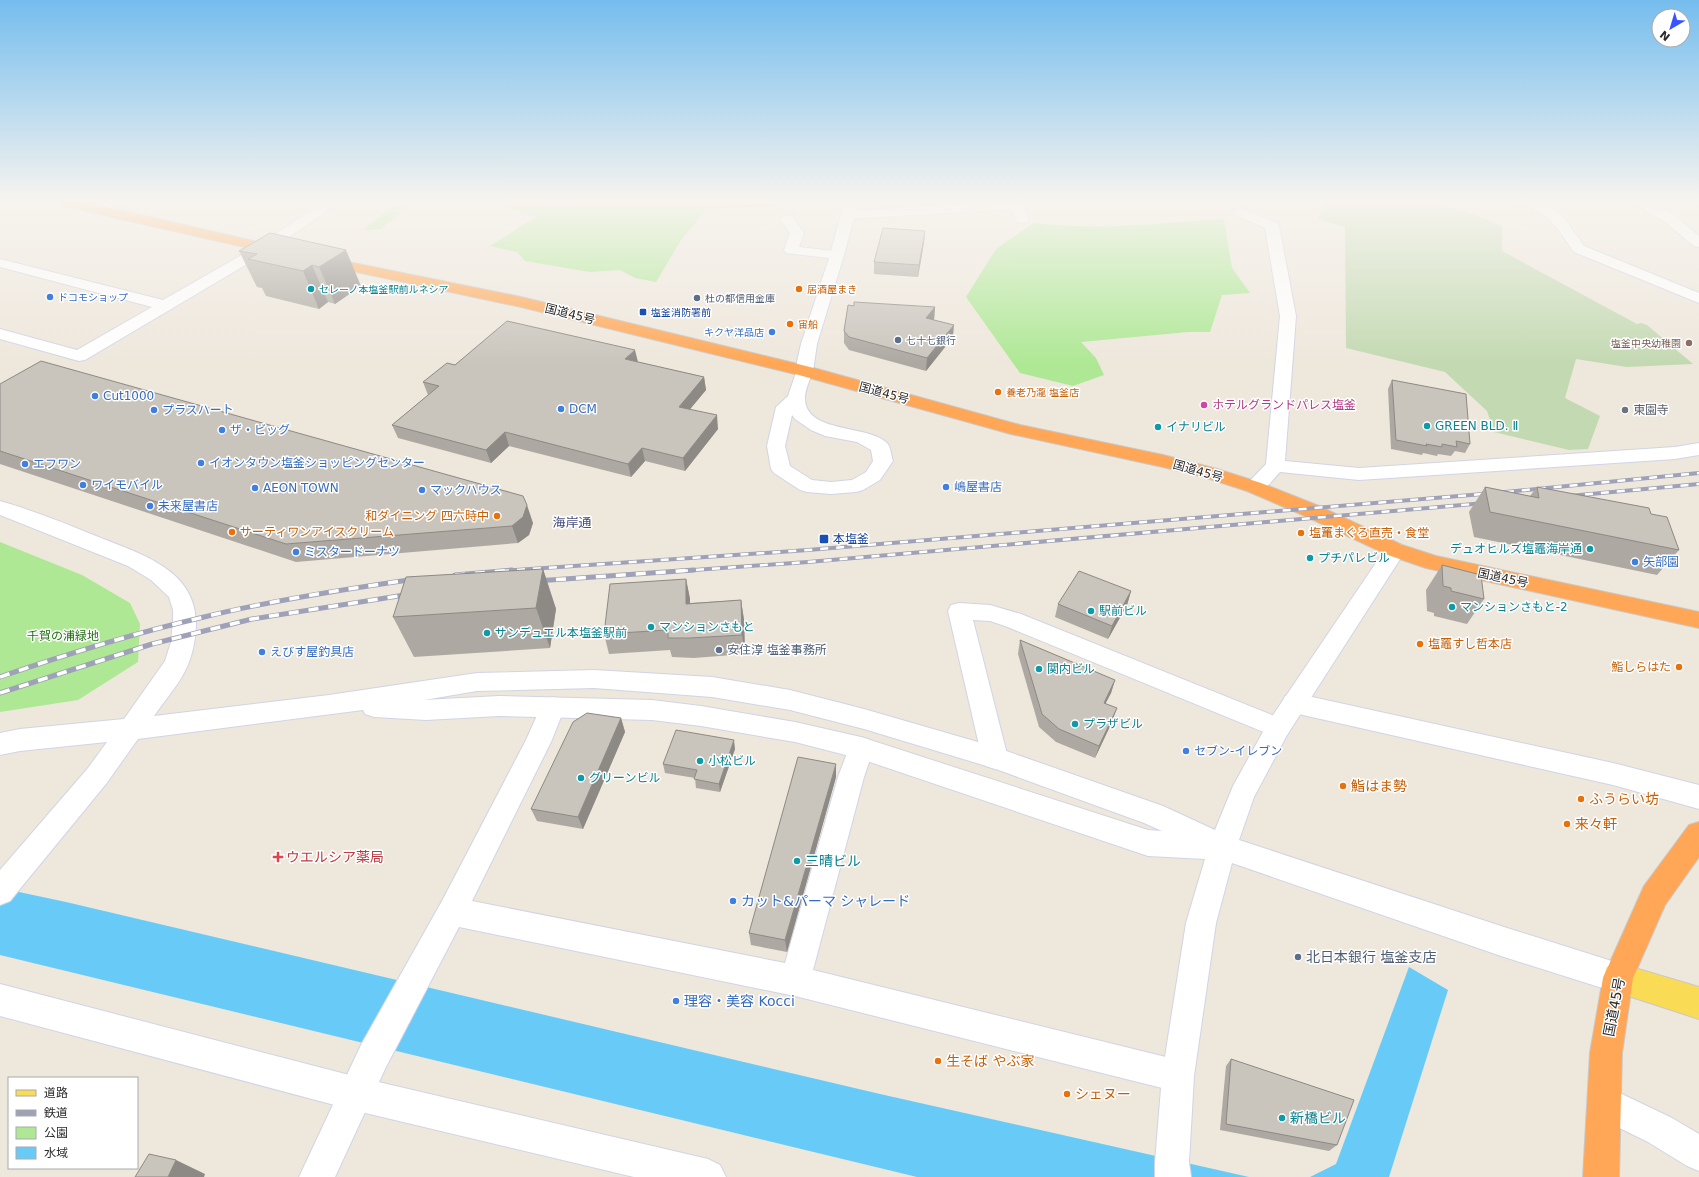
<svg xmlns="http://www.w3.org/2000/svg" width="1699" height="1177" font-family="'DejaVu Sans','Noto Sans JP',sans-serif">
<style>
.green{fill:#aee895}
.cemetery{fill:#c3d9b2}
.water{fill:#68cbf7}
.lines{fill:none;stroke-linecap:round;stroke-linejoin:round}
.street-casing{stroke:#d1d4e5;stroke-width:2}
.secondary-casing{stroke:#d1d4e5;stroke-width:2}
.primary-casing{stroke:#c8c8c8;stroke-width:2}
.highway-casing{stroke:#c8c8c8;stroke-width:2}
.street{fill:#fff;fill-rule:evenodd}
.secondary{fill:#fff;fill-rule:evenodd}
.primary{fill:#fadb55;fill-rule:evenodd}
.highway{fill:#ffa756;fill-rule:evenodd}
.rail-far1-casing{stroke:#9ea1b7;stroke-width:4}
.rail-casing{stroke:#9ea1b7;stroke-width:5}
.rail-far1{stroke:#fff;stroke-width:2.5;stroke-dasharray:8;stroke-linecap:butt}
.rail{stroke:#fff;stroke-width:3.5;stroke-dasharray:10;stroke-linecap:butt}
.wall{fill:#ada9a2}
.shaded-wall{fill:#8d8984}
.building{fill:#c9c4bc;stroke:#8d8984}
.culture-dot{fill:#0f9aa8;stroke:#fff;stroke-width:1.5}
.food-dot{fill:#e8710a;stroke:#fff;stroke-width:1.5}
.shop-dot{fill:#3f7fe0;stroke:#fff;stroke-width:1.5}
.service-dot{fill:#5c6f8a;stroke:#fff;stroke-width:1.5}
.transit-dot{fill:#1a4fb4;stroke:#fff;stroke-width:1.5}
.education-dot{fill:#8d6e63;stroke:#fff;stroke-width:1.5}
.hotel-dot{fill:#d1479c;stroke:#fff;stroke-width:1.5}
.worship-dot{fill:#6b7280;stroke:#fff;stroke-width:1.5}
.health-dot{fill:#e0444e;stroke:#fff;stroke-width:1.5}
.labels{text-anchor:middle;stroke-width:3;stroke-linejoin:round;paint-order:stroke}
.far-culture-label{font-size:10px;fill:#0d838f;stroke:#fff;text-anchor:start}
.far-food-label{font-size:10px;fill:#c56008;stroke:#fff;text-anchor:start}
.far-shop-label{font-size:10px;fill:#366cbe;stroke:#fff;text-anchor:start}
.far-service-label{font-size:10px;fill:#4e5e75;stroke:#fff;text-anchor:start}
.far-transit-label{font-size:10px;fill:#164399;stroke:#fff;text-anchor:start}
.far-education-label{font-size:10px;fill:#785e54;stroke:#fff;text-anchor:end}
.street-label{font-size:12px;fill:#2b2b2b;stroke:#fff}
.shop-label{font-size:12px;fill:#366cbe;stroke:#fff;text-anchor:start}
.hotel-label{font-size:12px;fill:#b23c85;stroke:#fff;text-anchor:start}
.worship-label{font-size:12px;fill:#5b616d;stroke:#fff;text-anchor:start}
.culture-label{font-size:12px;fill:#0d838f;stroke:#fff;text-anchor:start}
.food-label{font-size:12px;fill:#c56008;stroke:#fff;text-anchor:start}
.transit-label{font-size:12px;fill:#164399;stroke:#fff;text-anchor:start}
.park-label{font-size:12px;fill:#246e15;stroke:#fff}
.service-label{font-size:12px;fill:#4e5e75;stroke:#fff;text-anchor:start}
.neighbourhood-label{font-size:13px;fill:#484f7f;stroke:#fff}
.near-food-label{font-size:14px;fill:#c56008;stroke:#fff;text-anchor:start}
.near-health-label{font-size:14px;fill:#be3a42;stroke:#fff;text-anchor:start}
.near-culture-label{font-size:14px;fill:#0d838f;stroke:#fff;text-anchor:start}
.near-shop-label{font-size:14px;fill:#366cbe;stroke:#fff;text-anchor:start}
.near-service-label{font-size:14px;fill:#4e5e75;stroke:#fff;text-anchor:start}
.near-street-label{font-size:14px;fill:#2b2b2b;stroke:#fff}
</style>
<rect width="100%" height="100%" fill="#eee7dc"/>
<!-- green -->
<path class="green" d="M402,199H424L412,203L381,229L363,230Z
M485,199H530L567,206L579,199H798L792,205L707,209L681,240L656,282L635,278L620,270L590,272L525,261L517,252L490,246L536,217Z
M1224,219L1232,268L1250,293L1222,295L1210,332H1188L1081,342L1096,358L1104,375L1073,386L1020,373L966,297L996,249L1034,223C1097,231 1161,223 1224,219Z
M0,542L82,575L130,603L140,624L138,662L78,700L0,712Z"/>
<!-- cemetery -->
<path class="cemetery" d="M1329,199H1425L1464,211L1502,226V251L1637,324L1641,323L1647,325L1693,364L1627,367L1576,359L1565,398L1600,416L1588,449L1569,450L1494,432L1487,411L1445,372L1346,348L1345,227L1317,219Z"/>
<!-- water -->
<path class="water" d="M0,888L66,902L880,1094L1249,1177H917L0,955Z
M1409,967L1448,990L1389,1177H1310L1336,1164Z"/>
<g class="lines">
<!-- street casing -->
<g class="street-casing">
<path id="street" d="M113,199H134L132,202L94,213L89,212L87,209L89,206Z
M1515,199H1533L1555,209L1568,223L1584,246L1699,293V303L1574,252L1558,229L1545,215L1517,202Z
M1015,201C1023,203 1032,214 1027,222L1022,223L1017,222C1014,218 1015,214 1011,209L848,219L843,218L841,215L843,212L848,211Z
M1241,208L1277,223L1279,226L1296,316L1285,461L1359,468L1675,447L1699,443V455L1675,459L1359,480L1280,472C1270,483 1262,496 1247,491L1244,487L1266,464L1280,316L1265,228L1236,215L1234,212L1236,209Z
M787,215L792,216L804,233L799,247L842,252L844,255L842,258L837,259L786,253L784,250L790,233L780,219L782,216Z
M264,244L269,245L271,248L269,251L85,360L79,361L0,339V329L77,350L152,307L0,267V259L163,300L259,245Z
M804,366L810,367L813,371C810,379 805,390 805,398C805,434 868,424 887,443C891,447 891,456 893,461L880,480L863,490L856,492L831,494L807,492L800,490L774,473L771,469L767,446L776,407L788,396L798,367ZM792,415L795,419L811,430L825,436L857,442L871,450L873,461L866,472L852,480L831,482L812,480L790,466L785,446Z
M959,603L990,605L1021,614L1287,721L1291,728L1287,735L1278,738L1005,626L990,621L973,620L1008,758L1004,766L995,769L986,766L982,758L948,611L951,605Z
M1294,693L1613,763L1699,785V809L1613,785L1294,713L1285,710L1282,703L1285,696Z
M553,697L562,700L565,707L551,742L472,901L785,963L838,777L852,740L861,737L870,740L874,748L864,777L813,970L1178,1060L1190,1064L1194,1076L1190,1088L1178,1092L795,996L459,927L385,1069L335,1177H299L361,1045L442,901L526,740L544,700Z"/>
</g>
<!-- secondary casing -->
<g class="secondary-casing">
<path id="secondary" d="M328,199H344L269,251L264,252L259,251L257,248L259,245Z
M845,199H859L844,255L817,344L813,371L810,375L804,376L798,375L795,371L801,344L830,255Z
M1629,199H1645L1674,215L1699,236V247L1694,246L1664,221L1631,202Z
M0,501C36,511 71,526 106,540C147,556 198,573 196,627C195,642 192,658 185,671C177,687 164,701 154,716L329,695L477,673L594,670L712,677L790,690L864,709L995,747L1163,806L1215,830L1233,786L1269,721L1388,545L1395,543L1402,545L1406,550L1287,735L1254,797L1239,840L1504,927L1618,963L1629,967L1633,978L1629,989L1618,993L1504,957L1232,863L1216,923L1194,1076L1189,1162L1191,1177H1155V1162L1162,1076L1186,923L1205,859L1148,856L861,759L795,742L701,726L652,720L499,716L426,720L374,717L365,714L363,710L138,739L106,784L10,901L0,905V870L88,768L107,742L20,751L0,755V733L20,729L124,719L165,661L171,642L173,620V610L169,597L151,580L128,566L0,515ZM594,688L712,697L790,710L864,729L993,768L1144,823L1162,831L1148,830L861,737L795,722L701,706L652,700L499,696L424,700L477,691Z
M0,984L357,1077L708,1159L720,1165L726,1177H634L357,1111L0,1016Z
M1605,1086L1672,1118L1699,1134V1171L1687,1166L1648,1142L1593,1115L1588,1103L1593,1091Z"/>
</g>
<!-- primary casing -->
<g class="primary-casing">
<path id="primary" d="M1618,963L1699,987V1019L1607,989L1603,978L1607,967Z"/>
</g>
<!-- highway casing -->
<g class="highway-casing">
<path id="highway" d="M51,199H73L279,247L284,248L286,251L284,254L279,255L94,213L53,202Z
M324,257L521,297L810,367L1020,425L1163,455L1217,469L1261,483L1319,506L1402,545L1436,556L1699,612V628L1426,568L1388,555L1305,516L1247,491L1204,477L1163,467L1011,434L799,375L521,307L319,264L317,261L319,258Z
M1699,822V857L1665,905L1633,978L1622,1053L1619,1177H1583L1590,1053L1603,978L1644,886L1689,825Z"/>
</g>
<!-- street -->
<use href="#street" class="street"/>
<!-- secondary -->
<use href="#secondary" class="secondary"/>
<!-- primary -->
<use href="#primary" class="primary"/>
<!-- highway -->
<use href="#highway" class="highway"/>
<!-- rail-far1 casing -->
<g class="rail-far1-casing">
<path id="rail-far1" d="M1569,496L1699,484
M501,571L808,550L1495,493L1699,473
M680,571L808,562L1485,503"/>
</g>
<!-- rail casing -->
<g class="rail-casing">
<path id="rail" d="M455,575L512,570
M536,581L694,570
M0,677C67,654 135,633 204,617C274,600 345,589 416,579
M0,693L152,644L252,619L411,594"/>
</g>
<!-- rail-far1 -->
<use href="#rail-far1" class="rail-far1"/>
<!-- rail -->
<use href="#rail" class="rail"/>
</g>
<!-- wall -->
<path class="wall" d="M925,231L924,243L918,277L874,274V262Z
M270,233L361,286L335,304L328,302L319,309L266,296L262,288L257,287L239,251Z
M935,307L934,320L953,337L926,371L849,350L844,343V331Z
M637,362L704,377L706,390L690,409L718,429L685,471L645,461L631,477L509,446L491,463L398,438L392,425L428,395L423,382L455,365Z
M1392,380L1470,444L1465,453L1455,451L1451,456L1438,454L1437,456L1423,453L1422,455L1391,449L1388,389Z
M0,384L533,523L529,535L518,543L296,562L0,464Z
M1485,487L1530,496L1537,487L1651,514L1679,550L1657,575L1474,537L1469,512Z
M1442,565L1484,599L1467,624L1434,616V613L1427,611L1426,590Z
M543,569L556,609L550,648L414,657L393,617Z
M686,579L690,599V603L741,600L744,620L745,654L694,658L672,657L670,650L609,654L604,634Z
M1131,591L1127,605L1108,639L1055,617L1058,604Z
M1020,640L1115,680L1111,693L1105,704L1112,722L1095,758L1056,742L1039,727L1018,654Z
M621,718L625,732L583,829L537,821L531,809Z
M735,749L720,792L696,788L695,778L665,773L663,764Z
M836,777L787,952L751,945L749,933Z
M1231,1059L1337,1145L1329,1151L1220,1130L1226,1066Z"/>
<!-- shaded-wall -->
<path class="shaded-wall" d="M925,231L924,243L918,277L919,265Z
M346,250L361,286L335,304L319,267Z
M312,265L328,302L319,309L303,271Z
M935,307L934,320L926,318Z
M954,325L953,337L926,371L927,358Z
M635,350L638,362L625,359Z
M704,377L706,390L681,420L679,407Z
M717,415L718,429L685,471L683,458Z
M505,432L509,446L491,463L486,450Z
M642,448L645,461L631,477L628,464Z
M527,505L533,523L529,535L518,543L512,526Z
M543,569L556,609L550,648L536,608Z
M686,579L690,599V624L686,604Z
M1131,591L1127,605L1108,639L1112,626Z
M741,600L744,620L745,654L742,635Z
M1115,680L1111,693L1099,716L1104,703Z
M1117,708L1112,722L1095,758L1099,746Z
M621,718L625,732L583,829L578,817Z
M734,740L735,749L720,792L719,784Z
M836,764V777L787,952L785,940Z
M176,1160L205,1174L204,1177H168Z"/>
<!-- building -->
<path class="building" d="M883,228L925,231L919,265L874,262Z
M270,233L346,250L319,267L312,265L303,271L248,259L257,254L239,251Z
M854,302L935,307L926,318L954,325L927,358L849,337L844,331L848,305L854,306Z
M507,321L635,350L625,359L704,377L679,407L717,415L683,458L642,448L628,464L505,432L486,450L392,425L439,386L423,382L447,363L455,365Z
M41,361L523,496L527,505L523,517L512,526L286,544L0,451V384Z
M1392,380L1466,394L1470,444L1456,441L1457,447L1442,444V447L1426,444L1427,446L1396,440Z
M1485,487L1539,498L1537,487L1649,508L1651,514L1667,517L1679,550L1490,512Z
M1442,565L1481,575L1484,599L1451,591V588L1443,586Z
M543,569L536,608L393,617L406,577Z
M1079,571L1131,591L1112,626L1058,604Z
M686,579V604L741,600L742,635L690,638H668V630L604,634L610,584Z
M1020,640L1115,680L1104,703L1117,708L1099,746L1059,729L1042,714Z
M587,713L621,718L578,817L531,809L573,722Z
M676,730L734,740L719,784L694,779L697,770L663,764Z
M798,757L836,764L785,940L749,933Z
M1231,1059L1354,1100L1337,1145L1226,1124Z
M149,1154L176,1160L168,1177H135Z"/>
<!-- sky -->
<linearGradient id="sky" x2="0" y2="1"><stop stop-color="#75bdee"/><stop offset="0.55" stop-color="#f7f4ef"/><stop offset="1" stop-color="#f7f4ef" stop-opacity="0"/></linearGradient>
<rect width="1699" height="364" fill="url(#sky)"/>
<!-- markers -->
<g class="culture-dot">
<circle cx="311" cy="289" r="4"/>
<circle cx="1427" cy="426" r="4"/>
<circle cx="1158" cy="427" r="4"/>
<circle cx="1590" cy="549" r="4"/>
<circle cx="1310" cy="558" r="4"/>
<circle cx="1452" cy="607" r="4"/>
<circle cx="1091" cy="611" r="4"/>
<circle cx="651" cy="627" r="4"/>
<circle cx="487" cy="633" r="4"/>
<circle cx="1039" cy="669" r="4"/>
<circle cx="1075" cy="724" r="4"/>
<circle cx="700" cy="761" r="4"/>
<circle cx="581" cy="778" r="4"/>
<circle cx="797" cy="861" r="4"/>
<circle cx="1282" cy="1118" r="4"/>
</g>
<g class="food-dot">
<circle cx="799" cy="289" r="4"/>
<circle cx="790" cy="324" r="4"/>
<circle cx="998" cy="392" r="4"/>
<circle cx="497" cy="516" r="4"/>
<circle cx="232" cy="532" r="4"/>
<circle cx="1301" cy="533" r="4"/>
<circle cx="1420" cy="644" r="4"/>
<circle cx="1679" cy="667" r="4"/>
<circle cx="1343" cy="786" r="4"/>
<circle cx="1581" cy="799" r="4"/>
<circle cx="1567" cy="824" r="4"/>
<circle cx="938" cy="1061" r="4"/>
<circle cx="1067" cy="1094" r="4"/>
</g>
<g class="shop-dot">
<circle cx="50" cy="297" r="4"/>
<circle cx="772" cy="332" r="4"/>
<circle cx="95" cy="396" r="4"/>
<circle cx="561" cy="409" r="4"/>
<circle cx="154" cy="410" r="4"/>
<circle cx="222" cy="430" r="4"/>
<circle cx="201" cy="463" r="4"/>
<circle cx="25" cy="464" r="4"/>
<circle cx="83" cy="485" r="4"/>
<circle cx="946" cy="487" r="4"/>
<circle cx="255" cy="488" r="4"/>
<circle cx="422" cy="490" r="4"/>
<circle cx="150" cy="506" r="4"/>
<circle cx="296" cy="552" r="4"/>
<circle cx="1635" cy="562" r="4"/>
<circle cx="262" cy="652" r="4"/>
<circle cx="1186" cy="751" r="4"/>
<circle cx="733" cy="901" r="4"/>
<circle cx="676" cy="1001" r="4"/>
</g>
<g class="service-dot">
<circle cx="697" cy="298" r="4"/>
<circle cx="898" cy="340" r="4"/>
<circle cx="719" cy="650" r="4"/>
<circle cx="1298" cy="957" r="4"/>
</g>
<g class="transit-dot">
<rect x="639" y="308" width="8" height="8" rx="2"/>
<rect x="819" y="534" width="10" height="10" rx="2"/>
</g>
<circle class="education-dot" cx="1689" cy="343" r="4"/>
<circle class="hotel-dot" cx="1204" cy="405" r="4"/>
<circle class="worship-dot" cx="1625" cy="410" r="4"/>
<path class="health-dot" d="M276 851h4v4h4v4h-4v4h-4v-4h-4v-4h4z"/>
<g class="labels">
<!-- far-culture labels -->
<g class="far-culture-label">
<text x="319" y="293">セレーノ本塩釜駅前ルネシア</text>
</g>
<!-- far-food labels -->
<g class="far-food-label">
<text x="807" y="293">居酒屋まき</text>
<text x="798" y="328">宙船</text>
<text x="1006" y="396">養老乃瀧 塩釜店</text>
</g>
<!-- far-shop labels -->
<g class="far-shop-label">
<text x="58" y="301">ドコモショップ</text>
<text x="764" y="336" text-anchor="end">キクヤ洋品店</text>
</g>
<!-- far-service labels -->
<g class="far-service-label">
<text x="705" y="302">杜の都信用金庫</text>
<text x="906" y="344">七十七銀行</text>
</g>
<!-- far-transit labels -->
<g class="far-transit-label">
<text x="651" y="316">塩釜消防署前</text>
</g>
<!-- far-education labels -->
<g class="far-education-label">
<text x="1681" y="347">塩釜中央幼稚園</text>
</g>
<!-- street labels -->
<g class="street-label">
<text transform="translate(570 314) rotate(14)" y="4">国道45号</text>
<text transform="translate(884 393) rotate(15)" y="4">国道45号</text>
<text transform="translate(1198 471) rotate(16)" y="4">国道45号</text>
<text transform="translate(1503 578) rotate(12)" y="4">国道45号</text>
</g>
<!-- shop labels -->
<g class="shop-label">
<text x="103" y="400">Cut1000</text>
<text x="569" y="413">DCM</text>
<text x="162" y="414">プラスハート</text>
<text x="230" y="434">ザ・ビッグ</text>
<text x="209" y="467">イオンタウン塩釜ショッピングセンター</text>
<text x="33" y="468">エフワン</text>
<text x="91" y="489">ワイモバイル</text>
<text x="954" y="491">嶋屋書店</text>
<text x="263" y="492">AEON TOWN</text>
<text x="430" y="494">マックハウス</text>
<text x="158" y="510">未来屋書店</text>
<text x="304" y="556">ミスタードーナツ</text>
<text x="1643" y="566">矢部園</text>
<text x="270" y="656">えびす屋釣具店</text>
<text x="1194" y="755">セブン-イレブン</text>
</g>
<!-- hotel labels -->
<g class="hotel-label">
<text x="1212" y="409">ホテルグランドパレス塩釜</text>
</g>
<!-- worship labels -->
<g class="worship-label">
<text x="1633" y="414">東園寺</text>
</g>
<!-- culture labels -->
<g class="culture-label">
<text x="1435" y="430">GREEN BLD. Ⅱ</text>
<text x="1166" y="431">イナリビル</text>
<text x="1582" y="553" text-anchor="end">デュオヒルズ塩竈海岸通</text>
<text x="1318" y="562">プチパレビル</text>
<text x="1460" y="611">マンションさもと-2</text>
<text x="1099" y="615">駅前ビル</text>
<text x="659" y="631">マンションさもと</text>
<text x="495" y="637">サンデュエル本塩釜駅前</text>
<text x="1047" y="673">関内ビル</text>
<text x="1083" y="728">プラザビル</text>
<text x="708" y="765">小松ビル</text>
<text x="589" y="782">グリーンビル</text>
</g>
<!-- food labels -->
<g class="food-label">
<text x="489" y="520" text-anchor="end">和ダイニング 四六時中</text>
<text x="240" y="536">サーティワンアイスクリーム</text>
<text x="1309" y="537">塩竃まぐろ直売・食堂</text>
<text x="1428" y="648">塩竈すし哲本店</text>
<text x="1671" y="671" text-anchor="end">鮨しらはた</text>
</g>
<!-- transit labels -->
<g class="transit-label">
<text x="833" y="543">本塩釜</text>
</g>
<!-- park labels -->
<g class="park-label">
<text x="63" y="640">千賀の浦緑地</text>
</g>
<!-- service labels -->
<g class="service-label">
<text x="727" y="654">安住淳 塩釜事務所</text>
</g>
<!-- neighbourhood labels -->
<g class="neighbourhood-label">
<text x="572" y="527">海岸通</text>
</g>
<!-- near-food labels -->
<g class="near-food-label">
<text x="1351" y="791">鮨はま勢</text>
<text x="1589" y="804">ふうらい坊</text>
<text x="1575" y="829">来々軒</text>
<text x="946" y="1066">生そば やぶ家</text>
<text x="1075" y="1099">シェヌー</text>
</g>
<!-- near-health labels -->
<g class="near-health-label">
<text x="286" y="862">ウエルシア薬局</text>
</g>
<!-- near-culture labels -->
<g class="near-culture-label">
<text x="805" y="866">三晴ビル</text>
<text x="1290" y="1123">新橋ビル</text>
</g>
<!-- near-shop labels -->
<g class="near-shop-label">
<text x="741" y="906">カット&amp;パーマ シャレード</text>
<text x="684" y="1006">理容・美容 Kocci</text>
</g>
<!-- near-service labels -->
<g class="near-service-label">
<text x="1306" y="962">北日本銀行 塩釜支店</text>
</g>
<!-- near-street labels -->
<g class="near-street-label">
<text transform="translate(1614 1007) rotate(-79)" y="5">国道45号</text>
</g>
</g>
<!-- legend -->
<rect x="8" y="1077" width="130" height="92" fill="#ffffff" stroke="#aaaaaa"/>
<rect x="16" y="1090" width="20" height="6" fill="#fadb55" stroke="#aaaaaa"/>
<text x="44" y="1097" font-size="12" fill="#2b2b2b">道路</text>
<rect x="16" y="1110" width="20" height="6" fill="#9ea1b7" stroke="#aaaaaa"/>
<text x="44" y="1117" font-size="12" fill="#2b2b2b">鉄道</text>
<rect x="16" y="1127" width="20" height="12" fill="#aee895" stroke="#aaaaaa"/>
<text x="44" y="1137" font-size="12" fill="#2b2b2b">公園</text>
<rect x="16" y="1147" width="20" height="12" fill="#68cbf7" stroke="#aaaaaa"/>
<text x="44" y="1157" font-size="12" fill="#2b2b2b">水域</text>
<!-- north arrow -->
<g transform="translate(1671 28) rotate(218)"><circle r="19" fill="#ffffff" stroke="#aaaaaa"/>
<path d="M0-3L7 15L0 10L-7 15Z" fill="#3854ff"/>
<text y="-6" font-size="11" font-weight="bold" text-anchor="middle" fill="#2b2b2b">N</text>
</g>
</svg>
